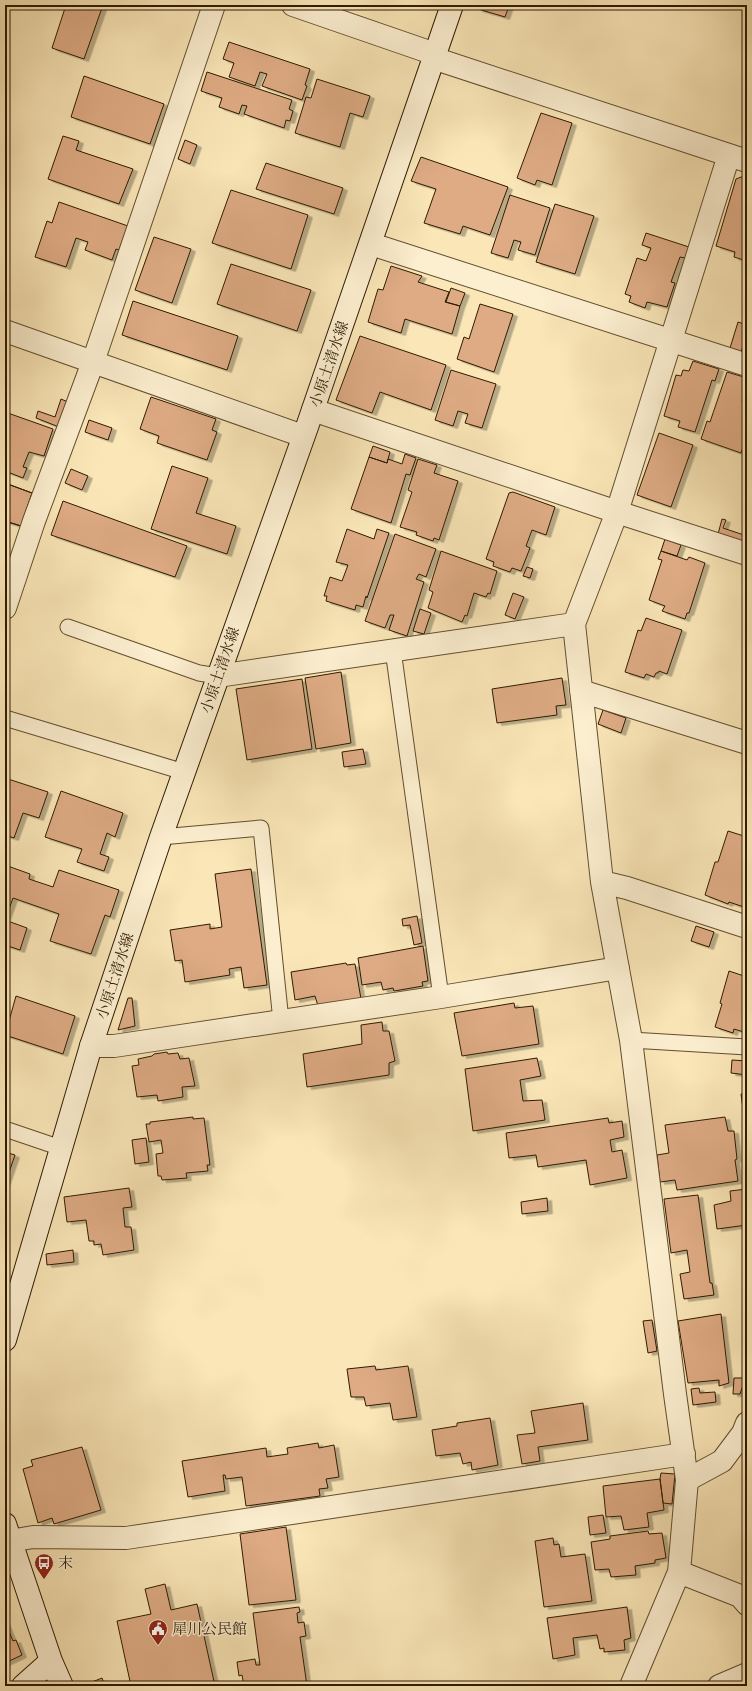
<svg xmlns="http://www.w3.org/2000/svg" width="752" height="1691" font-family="'Libre Bodoni','Noto Serif JP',serif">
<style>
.building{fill:#deab84;stroke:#2f1b00;filter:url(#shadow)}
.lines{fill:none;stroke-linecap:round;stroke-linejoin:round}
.lane-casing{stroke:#624e2e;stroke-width:17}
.street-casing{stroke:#624e2e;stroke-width:24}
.secondary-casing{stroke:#2f1b00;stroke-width:24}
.lane{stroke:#fcefd0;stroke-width:15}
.street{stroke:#fcefd0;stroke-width:22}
.secondary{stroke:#fcefd0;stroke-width:22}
.labels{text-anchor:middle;stroke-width:3;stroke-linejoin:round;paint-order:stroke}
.street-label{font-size:15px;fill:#2f1b00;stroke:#fcefd0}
.poi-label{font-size:15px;fill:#2f1b00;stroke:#fcefd0;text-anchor:start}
</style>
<defs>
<filter id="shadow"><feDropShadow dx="4.5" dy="2.5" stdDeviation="0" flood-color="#0004"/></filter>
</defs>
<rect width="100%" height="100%" fill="#fae6b7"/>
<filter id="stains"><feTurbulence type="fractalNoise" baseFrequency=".005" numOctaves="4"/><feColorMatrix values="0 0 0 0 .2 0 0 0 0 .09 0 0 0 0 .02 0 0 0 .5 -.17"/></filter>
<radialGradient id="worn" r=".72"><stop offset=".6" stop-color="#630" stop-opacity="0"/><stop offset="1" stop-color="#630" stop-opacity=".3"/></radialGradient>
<!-- building -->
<path class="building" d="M66,5H103L84,59L52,48Z
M480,5H507L509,6L505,17L478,9Z
M229,42L310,69L305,85L307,86L302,100L262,86L267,74L260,72L255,86L229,77L234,63L223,59Z
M207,72L292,100L289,109L293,111L290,121L286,120L284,128L244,114L247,106L242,105L239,114L219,107L222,98L201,91Z
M84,76L164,104L150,144L71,117Z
M317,79L370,96L363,117L350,113L340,147L295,133L306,97L311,98Z
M541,113L572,123L552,185L537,180L535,185L517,178Z
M63,136L79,141L76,150L133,169L119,204L48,179Z
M185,140L197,145L190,164L178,159Z
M421,157L508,187L490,235L463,226L460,234L424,223L436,189L411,181Z
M266,163L343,188L334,214L256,189Z
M744,176L747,177V261L734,257L735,252L716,246L736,179Z
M231,190L308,215L291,269L212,243Z
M510,195L550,208L535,255L518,250L521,242L514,240L508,258L491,253Z
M59,202L128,226L119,250L116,249L112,260L85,250L88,242L76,238L66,267L35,257L47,221L52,223Z
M555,204L594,216L575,274L536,262Z
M646,233L689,247L685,258L680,257L671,282L675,283L667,307L647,302L645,308L629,302L631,296L625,294L637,258L646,261L651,248L642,245Z
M154,237L191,249L172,303L135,290Z
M231,264L311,290L297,331L217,304Z
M391,266L422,276L418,282L449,292L445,302L460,306L452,334L405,319L401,333L368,322L378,289L383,290Z
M451,288L465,293L460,306L446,302Z
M133,301L238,336L227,370L122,335Z
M480,304L513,314L494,372L457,359L464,337L469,339Z
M738,322L747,325V334L741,352L730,348Z
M360,336L446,365L431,410L380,392L372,413L336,400Z
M693,361L719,369L715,381L712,380L695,432L678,427L680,421L664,416L676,375L681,376L683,370L689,371Z
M451,370L496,384L482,428L465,423L468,414L458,411L453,426L435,420Z
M727,372L747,378V386L742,401L747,402V435L741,453L701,439L707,421L710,422Z
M151,397L216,419L212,430L217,432L207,460L157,443L159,436L140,429Z
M61,399L68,402L59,427L36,418L38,411L55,417Z
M5,412L53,429L44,456L29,452L23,467L27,468L23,478L5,471Z
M89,420L112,428L108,440L85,432Z
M659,433L693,445L671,507L637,495Z
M373,446L390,452L387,463L369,457Z
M405,454L416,458L410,475L406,474L391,523L351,509L369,457L387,463L388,459L402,464Z
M418,459L437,465L434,473L458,481L439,540L434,538L433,541L416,535L417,532L400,527L412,492L408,490Z
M172,466L208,478L196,513L236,526L227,554L151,529Z
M71,469L88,476L82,490L65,483Z
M5,483L32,493L21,526L5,521Z
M5,483L32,493L21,526L5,521Z
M513,492L555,507L546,535L532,530L526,546L530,548L521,571L512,568L510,572L493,566L494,562L486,559L509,493Z
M63,501L187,546L175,577L51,535Z
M722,519L726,520L723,528L747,536L746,542L718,534Z
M347,529L374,539L377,529L389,533L367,598L366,596L363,607L356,605L355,610L326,601L327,596H324L330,577L342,581L348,565L336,562Z
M395,534L436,549L426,577L419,574L416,579L424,582L407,636L389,630L394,615H390L385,628L365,621Z
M665,539L681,545L677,556L661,551Z
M441,551L497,571L490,594L488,593L486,597L474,593L467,616L465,615L462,622L428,608L433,592L429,590Z
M661,551L687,560L689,557L705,563L689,613H687L685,619L662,611L665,606L649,600L662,560L658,559Z
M527,567L533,569L530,578L523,576Z
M513,593L524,597L515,619L505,615Z
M420,609L431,613L424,634L413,631Z
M646,618L682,630L667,674L659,671L658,673H656L654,677L646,674L644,678L625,672L638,630L641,631Z
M341,672L351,743L316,749L305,678Z
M562,678L566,705L556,706L557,715L497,723L492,689Z
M302,679L312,749L247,760L236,689Z
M603,710L626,718L621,733L598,724Z
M363,749L366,764L344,767L342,752Z
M5,778L48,792L39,818L23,813L14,838L5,835Z
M61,791L123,813L115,837L107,833L100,854L109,857L104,871L77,862L82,849L45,837Z
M728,831L747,837V908L729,902L728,904L705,895L715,862H718Z
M5,865L30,874L29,879L53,887L59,870L119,890L110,917L105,915L91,954L50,941L59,914L13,898L5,920L27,928L20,950L5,945Z
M251,869L267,985L244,988L241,967L229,969L230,975L185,982L182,960L175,961L170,930L210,924V929L222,927L215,874Z
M417,916L422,943L414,945L410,925L403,926L402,919Z
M696,926L714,932L709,947L691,941Z
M423,946L428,981L422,982L423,986L394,991L393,988L383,990L381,982L362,985L358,958Z
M346,963L347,965L355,964L361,999L318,1006L315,996L295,1000L291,972Z
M729,971L747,977V1033L734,1029L733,1033L715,1027L722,1004L720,1003Z
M16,996L75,1016L63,1054L5,1035Z
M128,998H132L135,1026L118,1030Z
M514,1003L515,1008L533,1006L539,1044L462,1056L454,1013Z
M382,1022L383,1031H389L395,1061L389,1063V1075L307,1087L303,1054L362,1044L361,1025Z
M167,1052L168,1054L178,1053L180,1059L189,1058L195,1086L182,1087L183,1097L158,1101L157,1095L137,1097L132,1066L139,1065L138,1059L152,1056L154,1054Z
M537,1058L541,1076L520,1080L523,1101L542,1100L545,1120L473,1131L465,1069Z
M732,1060L747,1061V1075L731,1073Z
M741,1094H747V1139Z
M193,1117V1119L204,1118L210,1165H207L208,1171L186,1173L187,1178L162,1180L161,1176H158L156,1154L163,1153L161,1140L149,1142L146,1124H150V1122Z
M725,1117L728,1131H734L737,1159L735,1160L738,1181L677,1190L675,1180L660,1182L657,1155L669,1153L665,1125Z
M608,1118L609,1123L622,1121L624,1137L610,1140L612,1152L622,1150L627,1178L590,1185L586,1160L538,1167L536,1155L509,1158L506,1133Z
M146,1138L149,1162L135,1164L132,1140Z
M5,1152L15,1155L5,1184Z
M129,1188L132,1207L123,1208L125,1227H131L134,1250L103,1255L101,1244L94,1245V1241H89L86,1220L67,1222L64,1197Z
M747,1189V1225L717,1229L714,1205L731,1201L730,1191Z
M698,1195L710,1283H712L714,1295L684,1299L680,1274L690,1272L687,1250L671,1253L664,1199Z
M547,1198L548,1211L522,1214L521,1202Z
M73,1250L74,1262L47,1265L46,1254Z
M721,1314L729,1383L719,1386V1380L688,1383L678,1321Z
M652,1320L657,1351L648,1353L643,1321Z
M375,1366L376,1370L408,1366L417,1417L393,1420L390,1403L366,1406L364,1397H351L347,1369Z
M734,1378H744V1382L740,1394H733Z
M699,1388L700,1393L715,1392L716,1402L693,1405L691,1389Z
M583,1403L588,1440L538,1447L540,1461L522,1464L517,1435L535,1433L531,1411Z
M490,1418L498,1465L472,1470L471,1462L463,1464L460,1453L436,1456L432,1430L457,1426V1423Z
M318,1443L319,1448L334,1445L339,1477L326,1479L328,1488L319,1489L320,1496L246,1506L242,1477L226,1479L225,1475H223L225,1491L188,1497L182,1461L266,1448L267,1457L288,1454L287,1448Z
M82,1447L101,1510L54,1524L52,1518L38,1523L23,1469L33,1466L31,1460Z
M661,1473L675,1474L672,1504L663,1503L660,1479Z
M660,1479L664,1510L647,1513L649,1527L624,1530L621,1516L606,1517L603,1486Z
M603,1515L606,1533L590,1535L588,1517Z
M286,1527L296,1600L249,1605L240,1534Z
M648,1531L649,1534L662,1533L666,1558L655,1560V1563L635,1566L636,1575L611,1577L609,1569L595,1570L591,1542L610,1539V1536Z
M553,1538L554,1545L559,1544L561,1557L585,1554L592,1601L544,1607L535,1541Z
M165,1584L171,1610L197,1604L215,1686H131L117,1621L151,1614L145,1589Z
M299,1607L300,1612L297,1613L298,1623L304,1622L306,1636L300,1637L307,1686H244L242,1675L239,1676L237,1662L255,1659L256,1665H260L253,1613Z
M627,1607L631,1638L624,1640L625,1650L604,1652V1648L600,1649L597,1635L573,1638L575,1655L553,1659L547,1618Z
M5,1622L13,1641L16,1640L22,1655L5,1663Z
M102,1678L105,1686H94L92,1682Z"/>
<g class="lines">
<!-- lane casing -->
<g class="lane-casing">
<path id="lane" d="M68,627L199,673L218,676
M393,650L441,997
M5,718L184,772
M161,837L261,828L281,1021
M631,1040L747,1047
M5,1129L61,1148"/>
</g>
<!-- street casing -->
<g class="street-casing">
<path id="street" d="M293,5L435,54
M433,58L747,161
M371,244L747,365
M5,331L303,436
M313,410L617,512L747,554
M5,608L34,521L93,362L214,5
M218,676L574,624
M581,691L747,743
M602,882L627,888L747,927
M91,1046H114L441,997L618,968
M687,1480L722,1461L743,1433L747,1423
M10,1541L33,1537L126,1538L684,1454
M679,1572L740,1596L747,1604
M631,1686L679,1572L687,1480L675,1394L631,1040L602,882L574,624L617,512L729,155
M719,1686L747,1674"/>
</g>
<!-- secondary casing -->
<g class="secondary-casing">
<path id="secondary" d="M5,1340L91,1046L161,837L307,427L452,5
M5,1524L51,1661L62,1686
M23,1686L51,1661"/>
</g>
<!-- lane -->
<use href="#lane" class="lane"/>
<!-- street -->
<use href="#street" class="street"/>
<!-- secondary -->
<use href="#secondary" class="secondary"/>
</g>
<!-- icons -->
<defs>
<g id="bus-pin" transform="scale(1)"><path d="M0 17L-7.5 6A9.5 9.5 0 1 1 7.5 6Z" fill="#8f2418" stroke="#fcefd0"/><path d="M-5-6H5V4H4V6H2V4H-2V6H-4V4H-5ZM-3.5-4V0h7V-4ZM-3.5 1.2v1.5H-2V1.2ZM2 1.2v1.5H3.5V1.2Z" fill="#fff"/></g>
<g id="civic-pin" transform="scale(1)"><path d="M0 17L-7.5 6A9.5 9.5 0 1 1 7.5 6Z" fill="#8f2418" stroke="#fcefd0"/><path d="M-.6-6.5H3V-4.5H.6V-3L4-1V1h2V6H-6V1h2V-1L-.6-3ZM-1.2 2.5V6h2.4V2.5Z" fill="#fff"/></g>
</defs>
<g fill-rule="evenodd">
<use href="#bus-pin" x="44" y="1563"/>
<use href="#civic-pin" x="158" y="1629"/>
</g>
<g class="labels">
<!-- street labels -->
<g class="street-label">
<text transform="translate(329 364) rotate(-71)" y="5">小原土清水線</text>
<text transform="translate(220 670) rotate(-71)" y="5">小原土清水線</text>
<text transform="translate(115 976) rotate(-72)" y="5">小原土清水線</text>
</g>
<!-- poi labels -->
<g class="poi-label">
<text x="58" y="1568">末</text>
<text x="172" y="1634">犀川公民館</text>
</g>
</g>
<!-- margin -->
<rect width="752" height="1691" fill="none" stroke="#fae6b7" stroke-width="20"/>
<rect x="6" y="6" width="740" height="1679" fill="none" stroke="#2f1b00" stroke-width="2"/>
<rect x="10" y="10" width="732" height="1671" fill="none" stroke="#2f1b00"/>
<rect width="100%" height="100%" filter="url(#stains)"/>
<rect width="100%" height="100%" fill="url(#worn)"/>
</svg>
